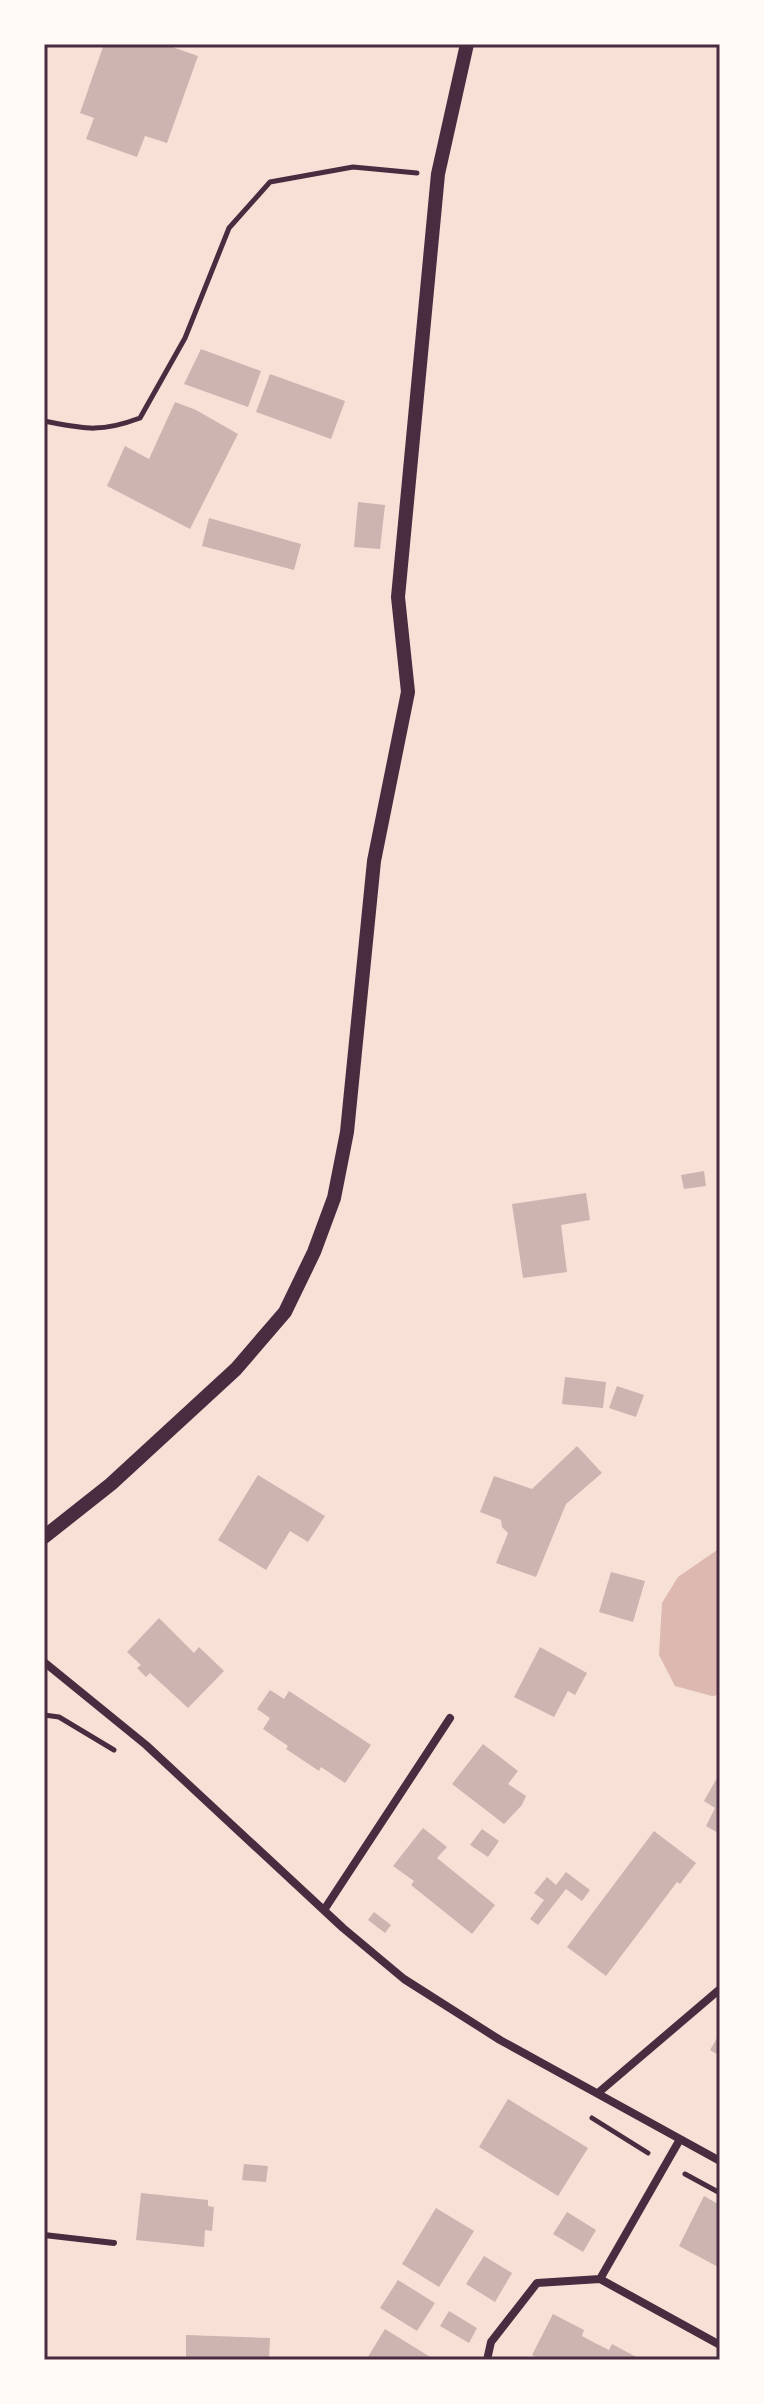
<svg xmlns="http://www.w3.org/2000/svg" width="764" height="2404" font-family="'Alegreya Sans',sans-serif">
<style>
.water{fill:#dcb8b0}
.building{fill:#ccb4b1}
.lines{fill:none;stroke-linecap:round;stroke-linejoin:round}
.path{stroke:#4a2c40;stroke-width:5}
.service{stroke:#4a2c40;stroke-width:6}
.minor{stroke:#4a2c40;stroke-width:8}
.tertiary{stroke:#4a2c40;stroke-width:14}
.neatline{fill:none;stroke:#4a2c40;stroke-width:3}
</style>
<rect width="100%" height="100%" fill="#f7e1d7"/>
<!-- water -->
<path class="water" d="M720,1548V1695L712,1696L675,1686L659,1655L662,1603L678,1577Z"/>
<!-- building -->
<path class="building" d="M104,44H164L198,56L167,143L145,136L137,157L86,139L94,118L80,113Z
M201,349L261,371L248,407L184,384Z
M270,374L345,401L331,439L256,412Z
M175,402L196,410L238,434L190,529L107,486L125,446L149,459Z
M358,502L385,505L380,549L354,547Z
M209,518L301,544L294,570L202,546Z
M704,1171L706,1186L684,1189L681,1175Z
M586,1193L590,1220L561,1225L567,1272L523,1278L512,1204Z
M565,1377L606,1382L603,1408L562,1404Z
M617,1386L644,1395L636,1417L609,1408Z
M577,1446L602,1473L566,1504L536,1577L496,1563L508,1533L502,1527L501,1520L480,1512L494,1476L532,1489Z
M258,1475L325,1516L308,1542L290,1531L266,1570L218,1540Z
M611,1572L645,1581L633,1622L599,1612Z
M159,1618L194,1653L199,1647L224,1671L188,1708L150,1673L146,1677L137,1668L141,1665L127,1652Z
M540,1647L587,1673L575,1695L568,1691L554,1717L514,1697Z
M270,1690L284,1699L289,1691L371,1745L345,1783L321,1767L319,1771L286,1749L288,1746L263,1729L270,1718L257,1709Z
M483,1744L518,1771L508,1784L526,1796L522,1805L504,1824L452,1784Z
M717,1778L720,1780V1834L706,1826L715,1808L704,1801Z
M423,1828L447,1847L437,1858L495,1905L472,1934L411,1885L414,1881L393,1866Z
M482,1829L499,1841L488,1857L470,1845Z
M654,1831L696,1863L680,1884L677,1882L606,1976L567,1947Z
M566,1872L590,1890L582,1901L566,1889L538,1925L530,1919L544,1900L534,1893L547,1877L556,1885Z
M374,1912L391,1925L385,1933L368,1920Z
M720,2033V2056L710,2050Z
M508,2099L588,2148L558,2196L479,2147Z
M244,2164L268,2166L266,2182L242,2180Z
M141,2193L208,2200V2206L214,2207L212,2231L205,2230L204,2247L136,2240Z
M704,2196L720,2205V2268L679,2246Z
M436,2208L474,2231L439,2287L402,2264Z
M567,2212L596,2230L583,2252L553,2234Z
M484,2256L512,2273L495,2302L466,2284Z
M398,2280L435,2303L417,2331L380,2308Z
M449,2311L477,2328L469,2343L440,2326Z
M553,2314L584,2330L582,2336L595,2343L609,2350L612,2344L642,2360H543L532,2355Z
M385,2329L435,2360H366Z
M186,2335L270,2338L269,2360H186Z"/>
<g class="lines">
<!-- path -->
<path class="path" d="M44,421C85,429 100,433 140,418L185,338L229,228L270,182L353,167L417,173
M44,1715L59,1717L114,1750
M592,2118L648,2153
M685,2174L720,2193"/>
<!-- service -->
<path class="service" d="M44,2235L114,2243"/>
<!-- minor -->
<path class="minor" d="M44,1662L146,1745L343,1928L404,1979L500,2040L720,2161
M324,1910L450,1718
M598,2093L720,1989
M600,2279L679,2141
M487,2360L491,2342L537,2283L600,2279L720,2345"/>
<!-- tertiary -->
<path class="tertiary" d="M44,1537L111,1484L236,1369L285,1312L314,1252L334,1198L347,1132L374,861L408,692L398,597L438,174L467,44"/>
</g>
<!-- border -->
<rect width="764" height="2404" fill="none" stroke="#fffaf5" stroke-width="92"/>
<rect x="46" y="46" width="672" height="2312" class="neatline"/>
</svg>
